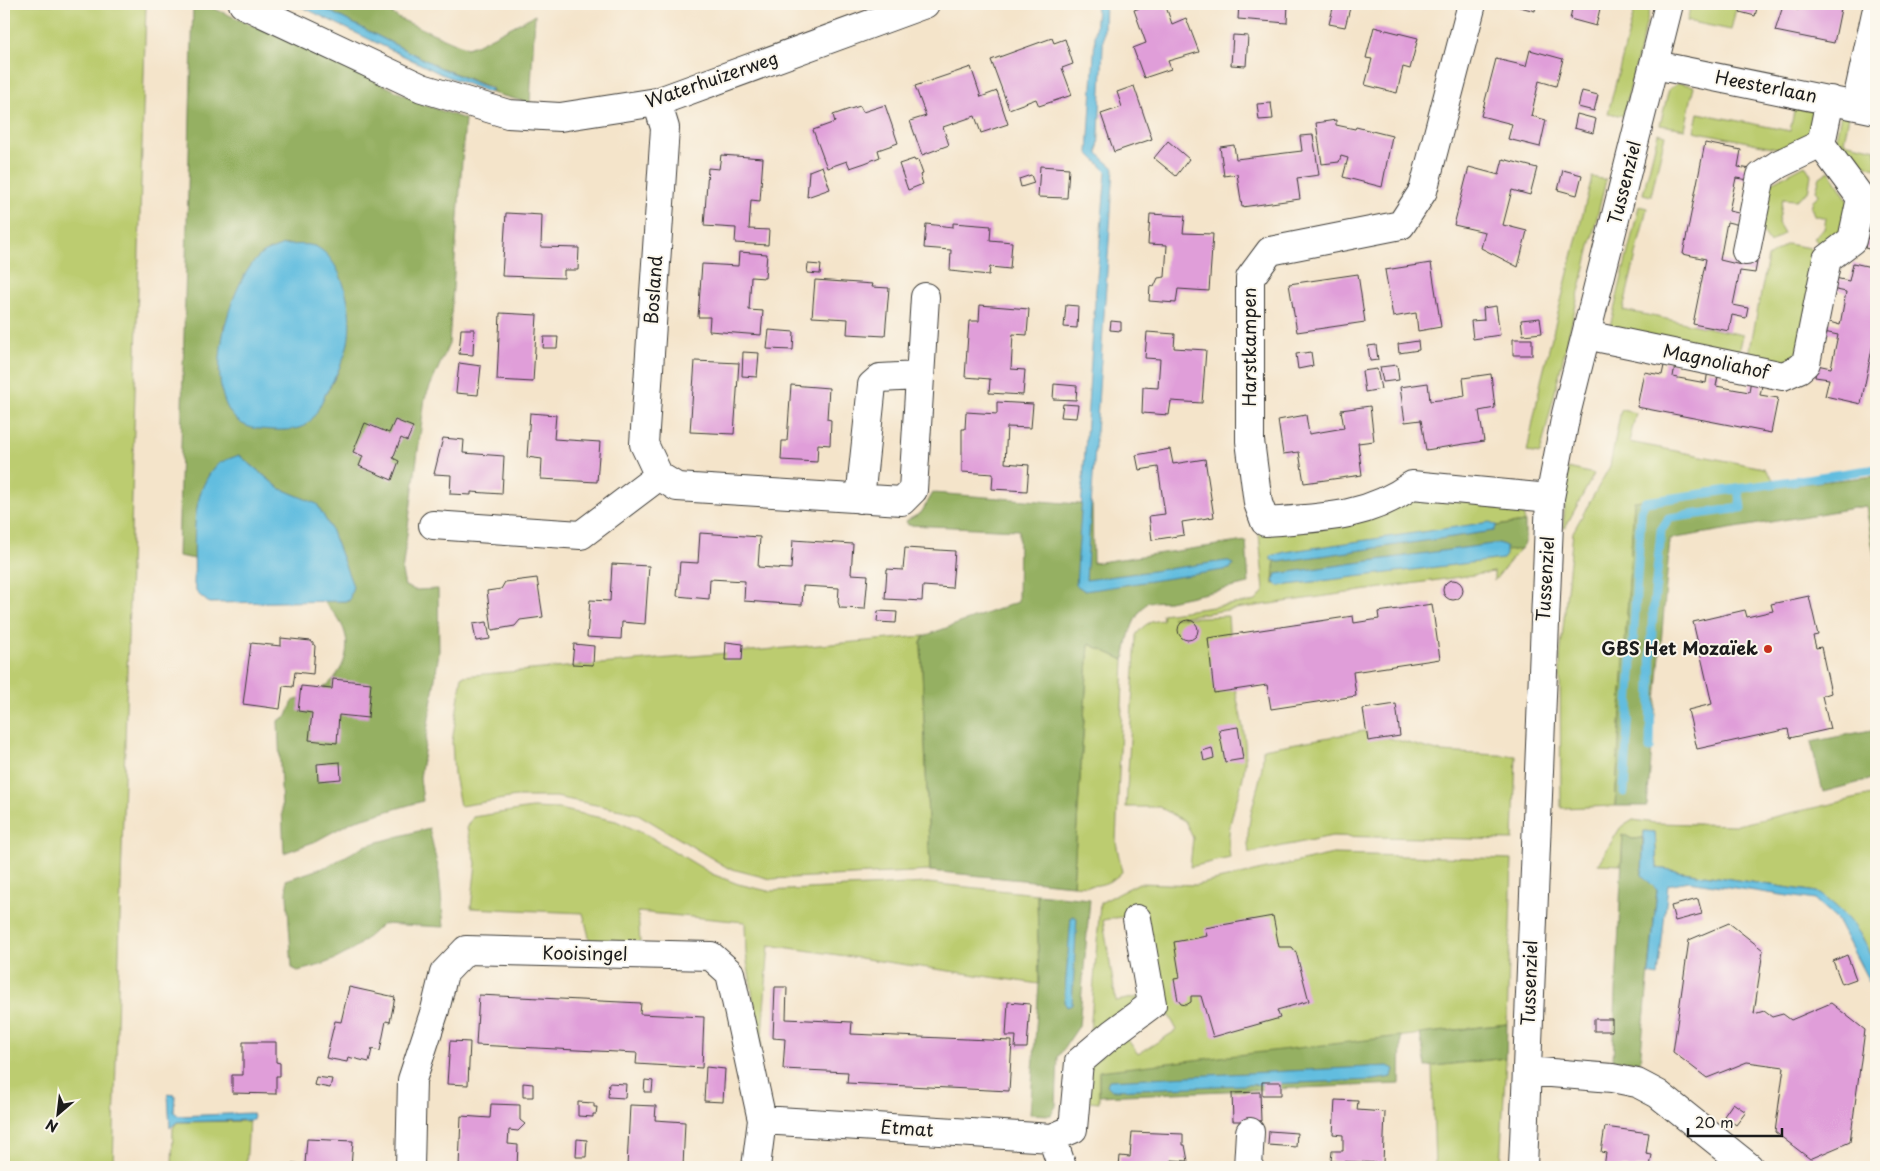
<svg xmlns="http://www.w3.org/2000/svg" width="1880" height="1171" font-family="'Playpen Sans',sans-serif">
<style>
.green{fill:#bccc6f;stroke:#6c7446}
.forest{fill:#95b062;stroke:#58663f;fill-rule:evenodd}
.water{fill:#62bddf;stroke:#3f6c7e}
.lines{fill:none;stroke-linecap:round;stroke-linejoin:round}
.stream{stroke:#62bddf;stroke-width:9}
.building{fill:#e09ed9}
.minor-casing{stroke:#3c3a36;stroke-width:30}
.minor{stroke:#fff;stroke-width:28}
.poi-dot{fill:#c8321e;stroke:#fbf7ec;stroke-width:2}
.labels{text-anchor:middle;stroke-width:4;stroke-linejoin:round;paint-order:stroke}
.street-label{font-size:18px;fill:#1c1c1c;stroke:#fbf7ec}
.poi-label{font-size:18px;font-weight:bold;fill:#1c1c1c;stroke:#fbf7ec;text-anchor:end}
</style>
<rect width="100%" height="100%" fill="#fbf7ec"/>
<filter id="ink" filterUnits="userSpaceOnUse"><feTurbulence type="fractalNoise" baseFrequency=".02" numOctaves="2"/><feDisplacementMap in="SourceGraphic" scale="10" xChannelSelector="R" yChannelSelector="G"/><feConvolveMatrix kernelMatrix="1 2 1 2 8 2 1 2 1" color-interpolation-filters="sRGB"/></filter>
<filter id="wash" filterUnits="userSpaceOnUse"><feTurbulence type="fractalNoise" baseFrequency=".0096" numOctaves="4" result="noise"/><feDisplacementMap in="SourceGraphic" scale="20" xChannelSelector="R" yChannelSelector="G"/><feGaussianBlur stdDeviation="1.12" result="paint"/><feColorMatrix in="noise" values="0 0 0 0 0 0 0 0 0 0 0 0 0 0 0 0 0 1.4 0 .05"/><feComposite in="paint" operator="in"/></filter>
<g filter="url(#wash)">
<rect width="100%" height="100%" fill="#f4e4ca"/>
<!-- green -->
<path class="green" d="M4,4H146L113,1167H4Z
M1636,4H1651L1623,116L1608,113Z
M1691,4H1737L1731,30L1687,21Z
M1679,83L1694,86L1685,129L1660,125L1669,89Z
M1795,106L1817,109L1810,137L1787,150L1694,131L1698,113L1790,131Z
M1841,114L1849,116L1844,142L1876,149V168L1848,162L1835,143Z
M1658,133L1665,135L1651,196L1643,194Z
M1805,165L1811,175L1808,192L1796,200L1783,199L1778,223L1784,233L1770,243L1760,228L1769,184Z
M1829,171L1850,203L1844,234L1823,249L1814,238L1824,229L1826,218L1814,215L1811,207L1813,200L1819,195L1816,190L1820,177Z
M1592,177L1606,180L1540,454L1527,452L1541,381Z
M1639,206L1647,208L1623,310L1743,335L1738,357L1609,331Z
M1787,244L1810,248L1819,257L1798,352L1785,362L1748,359L1768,257Z
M1621,410L1636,413L1629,442L1764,468L1779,486L1634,502L1615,806L1561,808L1560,658L1573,532L1610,466Z
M1568,468L1594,474L1565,528L1563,527Z
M1405,499L1509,500L1510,508L1523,514L1525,522L1275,556L1273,583L1525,543L1494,581V572L1172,618L1228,616C1230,640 1230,665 1235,688C1239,713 1248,738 1245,764C1241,801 1224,817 1230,858L1190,867L1193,838L1185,821L1159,807H1126L1136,635C1144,624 1150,621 1163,620L1162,614L1256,601L1264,591L1259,534Z
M924,636L921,643L930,871L771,879L728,868L638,814L621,810L556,797H516L460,806L454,775L452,742L462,676Z
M1089,644L1124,660L1116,842L1122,872C1106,888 1093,886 1073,885Z
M1363,731L1441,752L1516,756L1513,840L1332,836L1249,853C1243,817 1264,785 1263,749Z
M1876,794V972L1862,936L1817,892L1657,868L1655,832L1644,831L1643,838L1632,839L1623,834L1621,865L1598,864L1620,828L1633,820L1655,823L1737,825Z
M532,808L559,809L616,821L649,836L712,874L738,884L768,891L927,883L1037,894L1039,984L769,945L761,1048L746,954L745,922L638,912L640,943L590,941L583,913L471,908L476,863L467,828L473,817Z
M1333,854L1512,859L1507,1024L1099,1072V1103L1088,1102L1090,1064L1126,1037L1138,1054L1177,1030L1166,1010L1146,913L1103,920L1116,1001L1139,997L1138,1002L1090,1033L1100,903L1139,883L1196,885Z
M1506,1058L1500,1167H1435L1432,1066Z
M249,1121L246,1167H172L173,1128L177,1122Z"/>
<!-- forest -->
<path class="forest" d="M193,4H203L318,53L425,105L465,119L449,344L425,398L402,572L405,586L415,590L438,589L439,652L420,778L423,801L353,821L316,841L284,853L278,721L287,716L293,701C301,698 310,696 318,691C338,681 352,655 345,633C342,621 331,610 323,601H349L317,505L279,488L239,455L203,487L197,508L195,559L178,556ZM283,245L315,246L348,343L337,374L315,413L219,373L224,325Z
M315,4H378L400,19L467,48L476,45L535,15L530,103L488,92L493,91L492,88L441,68Z
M1876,476V568L1866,506L1670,539L1647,806H1615L1634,501Z
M933,493L1092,505L1093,563L1246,541L1249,584L1169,601L1148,602C1131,619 1128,638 1124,660L1089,644L1073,885L930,871L921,643L924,636L1018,602L1019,530L908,525L906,521L921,513Z
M1525,522V543L1521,549L1273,584L1275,556Z
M1876,729V778L1823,792L1811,742Z
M429,828L439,872L444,927L382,924C352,953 339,961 298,971L292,968L286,880L328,866L364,846Z
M1623,834L1632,839L1643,838L1642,875L1657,890L1640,1062L1613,1060Z
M1037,894L1090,899L1079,1026L1058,1057L1056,1106L1051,1115L1030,1114L1039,984Z
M1507,1024L1506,1058L1426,1067L1420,1034Z
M1401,1036L1400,1084L1099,1096V1071Z"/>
<!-- water -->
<path class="water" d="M296,4H315L441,68L493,90L488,92L441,74Z
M1097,4H1105L1098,154L1114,168L1086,580L1226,561L1233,564L1230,569L1085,591L1076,585L1095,301L1106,171L1088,153Z
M283,245C293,245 308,243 317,247C345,263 354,314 348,343C344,362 334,379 325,395C320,405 314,421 304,426C292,432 272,430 259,429C190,423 225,281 262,254C268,250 277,248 283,245Z
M239,455L279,488L317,504L331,529L353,586L349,601L209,603L197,593L194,584C196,547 188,497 215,467C220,461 232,458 239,455Z
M1490,522L1497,525L1494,531L1279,562L1271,560V556L1285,552Z
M1499,543L1506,546V555L1503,559L1280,586L1273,582L1276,574Z
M1644,831L1655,832L1657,868L1817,892C1845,910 1868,937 1876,971C1878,980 1876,992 1876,1002L1874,991L1837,920L1815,900L1688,881L1668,885L1658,976L1649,974L1657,890L1642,875Z
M1073,916L1077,918L1072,1005L1067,1007L1064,1002L1071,917Z
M1388,1066L1394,1069L1392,1077L1374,1080L1112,1090L1107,1085L1109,1080Z
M168,1094L175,1095L174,1112L179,1116L251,1113L254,1116L253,1120L177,1122L170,1128Z"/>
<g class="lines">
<!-- stream -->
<path class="stream" d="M1650,748L1652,625L1661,530L1669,518L1741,508L1738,489
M1624,792L1641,511L1645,502L1876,469"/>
</g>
<g id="blocks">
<!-- building -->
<path class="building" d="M1151,4H1165L1172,24L1186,18L1199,52L1168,61L1171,69L1144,78L1133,48L1146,43L1134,10Z
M1239,4H1288L1287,23L1238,19Z
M1334,4H1351L1345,27L1329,24Z
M1406,4H1426L1425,9Z
M1509,4H1536L1535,11Z
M1573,4H1601L1596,26L1570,19Z
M1742,4H1758L1755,16L1740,12Z
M1799,4H1842L1834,43L1775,31L1783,6L1798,10Z
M1374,27L1418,38L1410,69L1403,67L1397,93L1365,85L1372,59L1366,58Z
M1233,35L1248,36L1246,66L1231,65Z
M1052,38L1054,43L1065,39L1073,64L1062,68L1072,95L1039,106L1036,99L1009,109L991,60Z
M1530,50L1563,59L1556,86L1539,81L1531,116L1546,120L1540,147L1508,139L1512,124L1481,116L1496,59L1526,66Z
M971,67L981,97L997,91L1008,124L981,133L975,116L943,127L949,145L922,155L910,121L926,116L915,86Z
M1134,86L1152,139L1114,152L1101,114L1122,107L1117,92Z
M1582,91L1598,95L1594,111L1578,107Z
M1271,103L1273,119L1259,120L1257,104Z
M885,105L898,143L878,150L880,157L865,163L850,168L847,161L827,168L813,130L835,122L833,115L847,110L860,106L863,112Z
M1577,114L1596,119L1593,133L1574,128Z
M1336,120V125L1355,129L1356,127L1392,136L1382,187L1343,177L1348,158L1341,156L1339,162L1322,164L1316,123Z
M1313,135L1319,175L1297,178L1300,199L1242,207L1237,174L1224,176L1220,147L1234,145L1236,159L1302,151L1300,136Z
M1168,141L1189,159L1176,176L1154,158Z
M1705,143L1741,150L1738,167L1751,169L1749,180L1736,178L1729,211L1743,214L1740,225L1727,222L1720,260L1741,265L1742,260L1757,262L1755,273L1740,271L1733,305L1748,308L1746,318L1732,315L1729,331L1693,324L1706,259L1683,254Z
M721,155L763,158L760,201L751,200L749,229L769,230L768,245L735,243L736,228L704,226L708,168L719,169Z
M914,159L915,161L918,160L923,174L920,175L923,184L908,190L899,164Z
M1503,159L1537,168L1530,195L1512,190L1503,225L1527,231L1518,267L1481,248L1485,232L1454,225L1469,167L1499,175Z
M822,166L830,189L807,197L809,171Z
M1040,166L1069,168L1067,198L1038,197Z
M1563,170L1582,175L1577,195L1558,190Z
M1031,175L1034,183L1021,187L1019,179Z
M506,213L542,215L541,247L579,248L578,270H564V278L502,276Z
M1150,214L1185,216L1183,233L1213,234L1209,291L1178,289L1176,303L1149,301L1150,286L1154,287L1158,278L1165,277L1167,245L1148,244Z
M953,223L991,226L990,240L1012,242L1010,269L990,267L989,275L950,271L951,250L924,248L926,224L953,227Z
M1867,238L1876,240V251L1865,248Z
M739,252L767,254L765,278L751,277L749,310L763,311L761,335L709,331L710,317H698L702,264L738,266Z
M1431,263L1441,327L1418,331L1416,313L1393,317L1385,270Z
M1853,263L1876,268V329L1861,404L1825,396L1829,379L1815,377L1817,365L1831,368L1838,335L1824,332L1826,321L1840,325L1846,292L1832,289L1835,278L1849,281Z
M808,264L821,265L820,274L807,273Z
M1358,274L1365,322L1297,332L1289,284Z
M815,280L873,284L872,287L889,288L885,336L847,334L848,319L812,317Z
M980,305L1029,309L1027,335L1013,334L1012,352L1011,369L1025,370L1023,395L989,393L990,379L965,377L969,321H979Z
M1066,305L1078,306L1077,328L1064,327Z
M1496,306L1500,335L1473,339L1471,321L1484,320L1483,308Z
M500,313L537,315L533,382L497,380Z
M1540,318L1542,333L1523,335L1521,320Z
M1111,321L1121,322V331L1110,330Z
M461,329H474L473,355L459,354Z
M769,330L794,332L793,350L767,349Z
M1147,332L1175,334L1174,348L1206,350L1202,403L1171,401L1169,415L1142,413L1143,387L1158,388L1159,373L1160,359L1145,358Z
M544,337H558L557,348H543Z
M1513,339H1532V355H1513Z
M1418,341L1419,350L1399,353L1398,344Z
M1376,345L1378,360L1370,361L1368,346Z
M743,352L759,353L757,377L742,376Z
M1311,352L1313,366L1298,369L1296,354Z
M695,361L739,363L734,434L690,432Z
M1665,361L1675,364L1673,377L1706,383L1708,370L1719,372L1716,386L1749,392L1751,379L1763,381L1760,395L1778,398L1771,433L1637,407L1644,372L1662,375Z
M459,363L481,366L478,395L456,393Z
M1397,365L1399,380L1383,382L1380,367Z
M1377,369L1381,389L1365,392L1362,371Z
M1491,374L1495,408L1479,411L1484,441L1426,450L1421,420L1405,422L1400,387L1428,383L1430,401L1448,399L1465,396L1463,378Z
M1054,384L1077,386L1076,400L1053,399Z
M791,385L829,388L827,419L831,420L830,445L818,444L817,462L781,460L782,441H787Z
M997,402L1033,404L1031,428L1007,427L1005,463L1029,465L1027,491L992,489L993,474L962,472V429H965L966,412L997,414Z
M1063,404L1078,405L1076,418L1061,417Z
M1370,406L1374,441L1358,443L1362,475L1304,483L1299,452L1283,454L1278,420L1306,415L1309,434L1344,428L1341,410Z
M530,413L556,415L554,439L600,442L597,482L541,479L542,459L527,457Z
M395,420L413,427L407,441L401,438L393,458L399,461L392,480L359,466L363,456L353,452L365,423L389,433Z
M443,438L464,440L463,453L504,456L502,494L471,492V495L450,494L451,475L434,474Z
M1170,449L1173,464L1205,459L1214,517L1182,522L1184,535L1152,540L1149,516L1165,514L1158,467L1139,470L1136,455Z
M700,533L760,537L758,567L774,568L791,569L793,540L853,544L851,574L868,575L865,609L840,608L838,602L839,588L803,586L802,605L744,601L745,581L710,579L709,599L677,596L680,562L698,563Z
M905,548L955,551L952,588L923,586L922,601L885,599L887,569L903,570Z
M612,564L649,566L645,624L622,622L621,639L587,637L590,600L610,601Z
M537,578L543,617L520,620L515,626L492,630L487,591L501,589L505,582Z
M1443 590a10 10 0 1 1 20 0a10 10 0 1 1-20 0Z
M1809,596L1818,635L1813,636L1816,648L1821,647L1831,693L1822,696L1830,729L1790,738L1788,729L1697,749L1688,710L1712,704L1693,622L1745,610L1747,617L1773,611L1771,604Z
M1432,604L1440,659L1353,672L1356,696L1271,709L1267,685L1214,693L1208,638L1353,616L1354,623L1379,619L1378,612Z
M878,611L897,612L896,623L877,622Z
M1178 630a10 10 0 1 1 20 0a10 10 0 1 1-20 0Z
M487,622L490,639L476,641L473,624Z
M281,638L311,641L315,646L313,674L295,672L293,687L283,686L280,709L243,704L251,643L281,646Z
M726,642L743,644L742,660H725Z
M574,644L594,646L593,665L572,664Z
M333,679L371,683L368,718L339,715L337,743L309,740L312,713L298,711L301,686L332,689Z
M1396,704L1400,736L1368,741L1363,709Z
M1238,727L1243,759L1225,762L1219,730Z
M1212,748L1214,758L1204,761L1202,751Z
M340,762L341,779L318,781L317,764Z
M1698,899L1702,914L1675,921L1671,906Z
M1273,916L1279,947H1292L1296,952L1309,1001L1277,1010L1280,1018L1213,1037L1201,996H1191V1002L1186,1005L1181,1004L1178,1000L1174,979L1180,978L1174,942L1207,936L1205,928Z
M1729,923L1763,950L1754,1014L1764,1011L1772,1017L1783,1014L1791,1020L1831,1003L1865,1030L1850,1142L1810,1159L1775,1132L1784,1067L1747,1062L1707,1078L1673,1052L1689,940Z
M1847,955L1856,979L1842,984L1833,961Z
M349,987L395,997L390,1022L386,1021L380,1051L372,1049L369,1062L348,1057L347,1062L326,1058L335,1021L341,1022Z
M775,987H787L786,1019L852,1022L851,1034L1012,1041L1009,1091L847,1083L848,1072L783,1069L785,1039L773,1038Z
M479,995L641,1003L640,1014L704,1017L702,1068L636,1064L637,1053L476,1045Z
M1008,1002L1030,1004L1027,1048H1015L1016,1036H1006Z
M1594,1019H1612V1031H1594Z
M450,1041L470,1042L468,1085L447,1084Z
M243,1042H276V1062L280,1063V1076H276V1094L232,1093V1075H243Z
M706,1067L725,1069L723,1102L704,1101Z
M316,1077L332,1079L330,1088L314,1085Z
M645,1080L653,1081L652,1092H644Z
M1262,1082H1281V1095H1262Z
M523,1083L533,1084V1097H523Z
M609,1083L626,1084L625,1098L608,1097Z
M1260,1092L1261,1121H1233L1232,1093Z
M1335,1100L1358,1101L1357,1110L1385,1112L1383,1163L1331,1161L1332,1151H1343V1135L1333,1134Z
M578,1102L594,1103V1107H597L596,1114H593V1117L578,1116Z
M1733,1103L1746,1112L1736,1125L1724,1116Z
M491,1104L520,1105V1120L525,1124L518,1131L509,1130L508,1144L518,1145L517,1167H459L461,1116L490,1118Z
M630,1105L656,1106L655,1120L685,1122L683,1167H627Z
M1605,1127L1649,1133L1646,1154L1652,1155L1650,1167H1604L1606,1153L1601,1152Z
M1269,1131L1297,1133L1296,1147L1268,1145Z
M1132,1132L1183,1134V1145H1185L1188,1161L1171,1160V1167H1119L1120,1156L1130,1157Z
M307,1139L353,1141L351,1167H292V1163L305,1164Z
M577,1139L587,1140L586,1157H576Z"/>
</g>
</g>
<g filter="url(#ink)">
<use href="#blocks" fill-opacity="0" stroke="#3c3a36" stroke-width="1"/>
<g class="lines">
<!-- minor casing -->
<g class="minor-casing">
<path id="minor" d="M243,4L422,88L508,114L560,117L657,102L925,4
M1472,4L1423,191L1401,225L1270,251L1250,278V441L1258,503L1265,522C1320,518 1367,518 1412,485L1550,498
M1655,65L1876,110
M657,102L665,128L644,444L659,476L677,487L902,501L913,490L925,297
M1856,105L1876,13
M1821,144L1830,100
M1746,251L1761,176L1779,164L1821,144
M1586,335L1783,376L1799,369L1806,363L1827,259L1852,240L1861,198L1821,144
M860,499L872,385L880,378L918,376
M433,525L581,535L659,476
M1527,1071L1612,1078L1637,1083L1658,1094L1749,1167
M762,1120L1052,1138L1062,1167
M1052,1138L1073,1129L1079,1062L1113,1033L1152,1004L1137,919
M410,1167L412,1080L435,1010L444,973L466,950L711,956L730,973L762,1120L756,1167
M1248,1167L1250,1132
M1523,1167L1550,498L1566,414L1669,4"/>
</g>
<!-- minor -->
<use href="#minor" class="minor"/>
</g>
</g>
<!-- markers -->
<circle class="poi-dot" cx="1768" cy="649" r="5"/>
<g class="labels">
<!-- street labels -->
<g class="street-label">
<text transform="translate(712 80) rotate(-19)" y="6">Waterhuizerweg</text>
<text transform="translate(1766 87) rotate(11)" y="6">Heesterlaan</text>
<text transform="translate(1625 183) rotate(-76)" y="6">Tussenziel</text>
<text transform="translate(654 290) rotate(-86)" y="6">Bosland</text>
<text transform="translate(1250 347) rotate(-90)" y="6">Harstkampen</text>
<text transform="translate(1716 362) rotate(12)" y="6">Magnoliahof</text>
<text transform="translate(1546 579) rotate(-87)" y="6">Tussenziel</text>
<text transform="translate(585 954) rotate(1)" y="6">Kooisingel</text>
<text transform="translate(1530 983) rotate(-88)" y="6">Tussenziel</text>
<text transform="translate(907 1129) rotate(4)" y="6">Etmat</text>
</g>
<!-- poi labels -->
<g class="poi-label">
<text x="1758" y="655">GBS Het Mozaïek</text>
</g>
</g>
<!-- margin -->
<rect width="1880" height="1171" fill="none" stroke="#fbf7ec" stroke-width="20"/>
<!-- north arrow -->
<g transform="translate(58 1114) rotate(208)" stroke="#fbf7ec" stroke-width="4" paint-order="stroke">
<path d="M0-4L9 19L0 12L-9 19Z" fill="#1c1c1c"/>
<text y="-8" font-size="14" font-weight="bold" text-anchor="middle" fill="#1c1c1c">N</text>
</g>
<!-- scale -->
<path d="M1688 1128v8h94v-8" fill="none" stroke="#1c1c1c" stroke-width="2.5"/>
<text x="1695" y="1128" font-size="15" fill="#1c1c1c" stroke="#fbf7ec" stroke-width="4" paint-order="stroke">20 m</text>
</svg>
